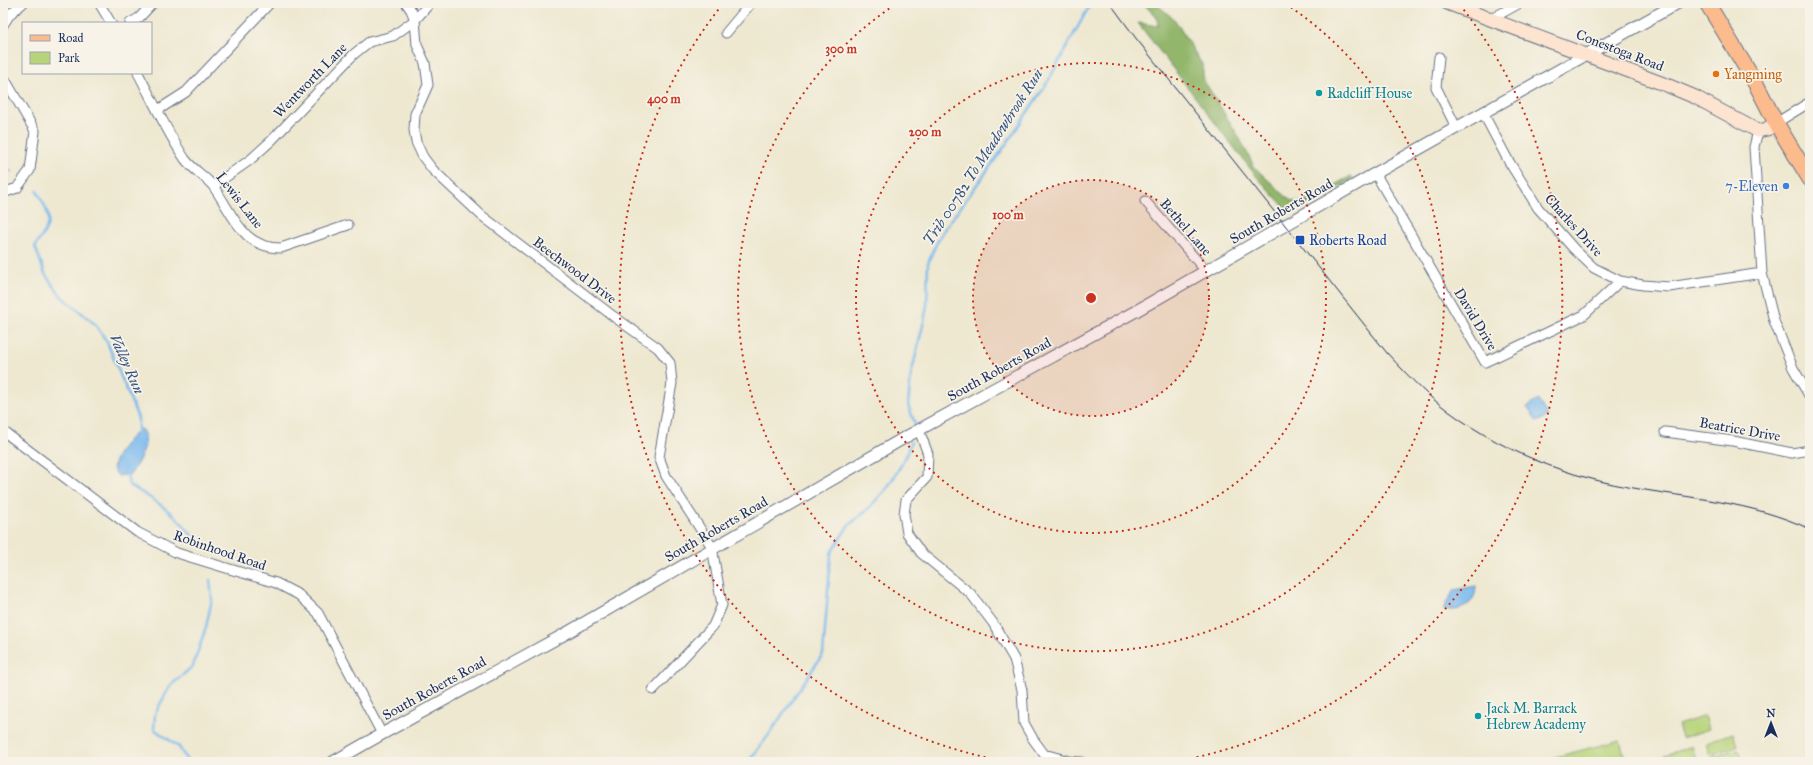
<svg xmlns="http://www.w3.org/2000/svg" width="1813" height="765" font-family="'IM FELL Great Primer',serif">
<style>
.green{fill:#b8d47a;stroke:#6a826c}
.forest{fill:#92b66a;stroke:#567264}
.water{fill:#7ab9ee;stroke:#4a74a6}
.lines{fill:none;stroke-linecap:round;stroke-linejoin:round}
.stream{stroke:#7ab9ee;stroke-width:2.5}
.minor-casing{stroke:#657086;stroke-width:11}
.tertiary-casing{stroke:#657086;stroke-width:13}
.secondary-casing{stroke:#657086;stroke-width:15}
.primary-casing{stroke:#657086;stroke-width:17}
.minor{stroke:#fff;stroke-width:9}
.tertiary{stroke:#fff;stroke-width:11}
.secondary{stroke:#fde4d1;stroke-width:13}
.primary{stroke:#fbbb8c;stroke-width:15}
.tram{stroke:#1b2f5e;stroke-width:1}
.ring{fill:none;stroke:#c8321e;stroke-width:2;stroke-dasharray:2 4}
.food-dot{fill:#e8710a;stroke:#f7f3e8;stroke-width:1.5}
.culture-dot{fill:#0f9aa8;stroke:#f7f3e8;stroke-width:1.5}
.shop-dot{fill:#3f7fe0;stroke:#f7f3e8;stroke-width:1.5}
.transit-dot{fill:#1a4fb4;stroke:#f7f3e8;stroke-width:1.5}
.labels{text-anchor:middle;stroke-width:3.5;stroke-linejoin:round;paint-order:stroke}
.street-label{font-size:14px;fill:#1b2f5e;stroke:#f7f3e8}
.food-label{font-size:14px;fill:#c56008;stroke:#f7f3e8;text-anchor:start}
.culture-label{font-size:14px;fill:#0d838f;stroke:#f7f3e8;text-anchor:start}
.shop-label{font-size:14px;fill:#366cbe;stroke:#f7f3e8;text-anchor:end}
.transit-label{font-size:14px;fill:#164399;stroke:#f7f3e8;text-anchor:start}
.water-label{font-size:15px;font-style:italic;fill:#335282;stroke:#f7f3e8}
.centre{fill:#c8321e;stroke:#f7f3e8;stroke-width:2}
.ring-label{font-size:12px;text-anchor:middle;font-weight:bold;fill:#c8321e;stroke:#f7f3e8;stroke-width:3.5;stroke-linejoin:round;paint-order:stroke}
</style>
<rect width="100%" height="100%" fill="#f7f3e8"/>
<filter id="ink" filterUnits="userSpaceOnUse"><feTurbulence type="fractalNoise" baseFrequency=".025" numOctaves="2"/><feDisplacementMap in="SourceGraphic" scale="8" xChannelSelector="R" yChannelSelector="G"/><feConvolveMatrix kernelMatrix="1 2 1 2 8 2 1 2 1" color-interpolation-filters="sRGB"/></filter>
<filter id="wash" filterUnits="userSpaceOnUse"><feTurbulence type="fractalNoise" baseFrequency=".012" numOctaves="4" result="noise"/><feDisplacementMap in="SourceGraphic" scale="16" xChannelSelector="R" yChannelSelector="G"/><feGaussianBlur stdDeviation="0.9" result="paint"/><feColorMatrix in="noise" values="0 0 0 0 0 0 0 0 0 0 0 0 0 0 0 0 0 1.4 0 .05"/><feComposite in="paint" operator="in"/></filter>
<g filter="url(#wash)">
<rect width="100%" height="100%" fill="#eee8d0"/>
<!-- green -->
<path class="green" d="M1705,716L1709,729L1682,738L1678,725Z
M1733,733L1737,746L1710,755L1706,742Z
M1620,740L1626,762H1537Z
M1692,746L1696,759L1687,762H1667L1665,755Z
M1738,749L1742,762H1712L1711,758Z"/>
<!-- forest -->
<path class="forest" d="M1143,3H1155L1175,20L1203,66V79L1239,137L1255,168L1290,200L1301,203L1351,176L1353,179L1303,207L1289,212L1256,176L1138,23L1158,26L1157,18Z"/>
<!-- water -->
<path class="water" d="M1538,400L1548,416L1537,422L1527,407Z
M141,429C153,441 137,463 131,474L118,476L113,469C115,453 129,438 141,429Z
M1476,586C1476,605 1460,613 1443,609L1454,590Z"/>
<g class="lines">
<!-- stream -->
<path class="stream" d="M3,167L12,172
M37,191C51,217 54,221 35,246L45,274L61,296L95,324L107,342L138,418V433
M915,424L908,405L911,375L924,321L927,305L928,263L937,242L946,227L1003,149L1047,83L1091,3
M127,473L129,485C155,500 179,515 195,540
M188,762L179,747L154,729L155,714L170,686L193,666L206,627L212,599L210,580
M748,762L768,736L823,654L831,553L848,526L868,509L888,487L900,467L908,452L911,442"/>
</g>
</g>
<g filter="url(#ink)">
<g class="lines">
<!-- minor casing -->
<g class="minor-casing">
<path id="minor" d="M99,3L111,23
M406,3L411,10L415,20L417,45L425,63L428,85L415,114L414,130L416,142L423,157L433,170L481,215L613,316L658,348L670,363L672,383L659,457L666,476L712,547L722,605L713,626L653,690
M1491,19L1520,3
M130,23L139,18L153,3
M3,25L10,14L23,3
M726,33L751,3
M1439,57L1436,87L1456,127
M138,73C153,101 167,132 185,159C192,169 205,176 213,186C233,213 241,248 281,248L348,225
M3,76L35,131L30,170L17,188L3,193
M158,110L186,92L270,3
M1483,113L1508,160L1538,208L1574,249L1594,268L1620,281L1643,285L1669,287L1762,273
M1776,123L1810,102
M1758,131L1754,147L1762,273L1774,321L1793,368L1810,397
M1375,173L1485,362L1584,315L1620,281
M213,186L250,160L271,141L354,54L369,42L393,36L415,20L430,3
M1145,201L1206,271
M919,430L928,454L927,477L906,500L904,514L907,533L921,553L971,594L993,623L1014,659L1022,690L1024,723L1033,739L1044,754L1069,761L1082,762
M3,431L137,532L177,553L276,583L299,595L318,613L382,734
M1665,432L1733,441L1792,453L1810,450"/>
</g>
<!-- tertiary casing -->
<g class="tertiary-casing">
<path id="tertiary" d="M333,762L382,734L565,634L904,438L1136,311L1369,177L1678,3"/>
</g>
<!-- secondary casing -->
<g class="secondary-casing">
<path id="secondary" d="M1447,3L1669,86L1695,97L1758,131L1767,129L1776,123"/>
</g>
<!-- primary casing -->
<g class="primary-casing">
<path id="primary" d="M1707,3L1756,84L1776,123L1810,179"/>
</g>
<!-- minor -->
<use href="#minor" class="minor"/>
<!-- tertiary -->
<use href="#tertiary" class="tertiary"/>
<!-- secondary -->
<use href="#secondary" class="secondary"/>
<!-- primary -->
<use href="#primary" class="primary"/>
<!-- tram -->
<path class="tram" d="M1110,3L1135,37L1387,353C1400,367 1413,381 1427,394C1484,443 1555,474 1628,487C1693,499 1749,501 1810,529"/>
</g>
</g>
<!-- distance rings -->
<circle cx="1091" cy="298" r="118" fill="#c8321e" fill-opacity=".12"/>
<g class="ring">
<circle cx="1091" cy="298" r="118"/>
<circle cx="1091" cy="298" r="235"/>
<path d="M1286 4A353 353 0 1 1 896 4"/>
<path d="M1009 762A471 471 0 0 1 722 5M1460 5A471 471 0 0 1 1173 762"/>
</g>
<!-- markers -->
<circle class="food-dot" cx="1716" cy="74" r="4"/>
<g class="culture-dot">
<circle cx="1319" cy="93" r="4"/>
<circle cx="1478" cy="716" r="4"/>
</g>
<circle class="shop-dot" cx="1786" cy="186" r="4"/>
<rect class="transit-dot" x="1295" y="235" width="10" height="10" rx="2"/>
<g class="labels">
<!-- street labels -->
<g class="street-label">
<text transform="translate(1620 50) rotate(21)" y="5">Conestoga Road</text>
<text transform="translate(310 80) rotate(-46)" y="5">Wentworth Lane</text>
<text transform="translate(240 200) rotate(52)" y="5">Lewis Lane</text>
<text transform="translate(1281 211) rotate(-30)" y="5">South Roberts Road</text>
<text transform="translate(1574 225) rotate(48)" y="5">Charles Drive</text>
<text transform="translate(1186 227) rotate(49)" y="5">Bethel Lane</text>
<text transform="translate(575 270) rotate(37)" y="5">Beechwood Drive</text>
<text transform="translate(1476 319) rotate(59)" y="5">David Drive</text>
<text transform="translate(999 369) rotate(-29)" y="5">South Roberts Road</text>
<text transform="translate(1740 429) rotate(10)" y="5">Beatrice Drive</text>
<text transform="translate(716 529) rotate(-30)" y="5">South Roberts Road</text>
<text transform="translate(220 550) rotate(19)" y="5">Robinhood Road</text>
<text transform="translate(434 688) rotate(-29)" y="5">South Roberts Road</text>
</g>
<!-- food labels -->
<g class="food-label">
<text x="1724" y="79">Yangming</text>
</g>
<!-- culture labels -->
<g class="culture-label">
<text x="1327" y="98">Radcliff House</text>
<text x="1486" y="713">Jack M. Barrack<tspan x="1486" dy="16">Hebrew Academy</tspan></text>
</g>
<!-- shop labels -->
<g class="shop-label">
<text x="1778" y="191">7-Eleven</text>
</g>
<!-- transit labels -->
<g class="transit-label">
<text x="1309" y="245">Roberts Road</text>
</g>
<!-- water labels -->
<g class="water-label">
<text transform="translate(983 157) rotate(-57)" y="5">Trib 00782 To Meadowbrook Run</text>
<text transform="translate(127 364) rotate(66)" y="5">Valley Run</text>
</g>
</g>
<circle cx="1091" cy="298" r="6" class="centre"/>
<g class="ring-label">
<text x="841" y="53">300 m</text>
<text x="664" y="103">400 m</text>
<text x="925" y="136">200 m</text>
<text x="1008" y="219">100 m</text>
</g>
<!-- margin -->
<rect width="1813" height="765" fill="none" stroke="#f7f3e8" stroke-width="16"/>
<!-- legend -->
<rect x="22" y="22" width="130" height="52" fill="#f7f3e8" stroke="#9fa5b1"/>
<rect x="30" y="35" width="20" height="6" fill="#fbbb8c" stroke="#9fa5b1"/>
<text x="58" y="42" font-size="12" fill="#1b2f5e">Road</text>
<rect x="30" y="52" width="20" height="12" fill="#b8d47a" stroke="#9fa5b1"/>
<text x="58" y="62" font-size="12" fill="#1b2f5e">Park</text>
<!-- north arrow -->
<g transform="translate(1771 723)" stroke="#f7f3e8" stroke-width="3" paint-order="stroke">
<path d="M0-3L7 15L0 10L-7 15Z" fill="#1b2f5e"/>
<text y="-6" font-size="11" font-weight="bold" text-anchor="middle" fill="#1b2f5e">N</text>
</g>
</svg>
